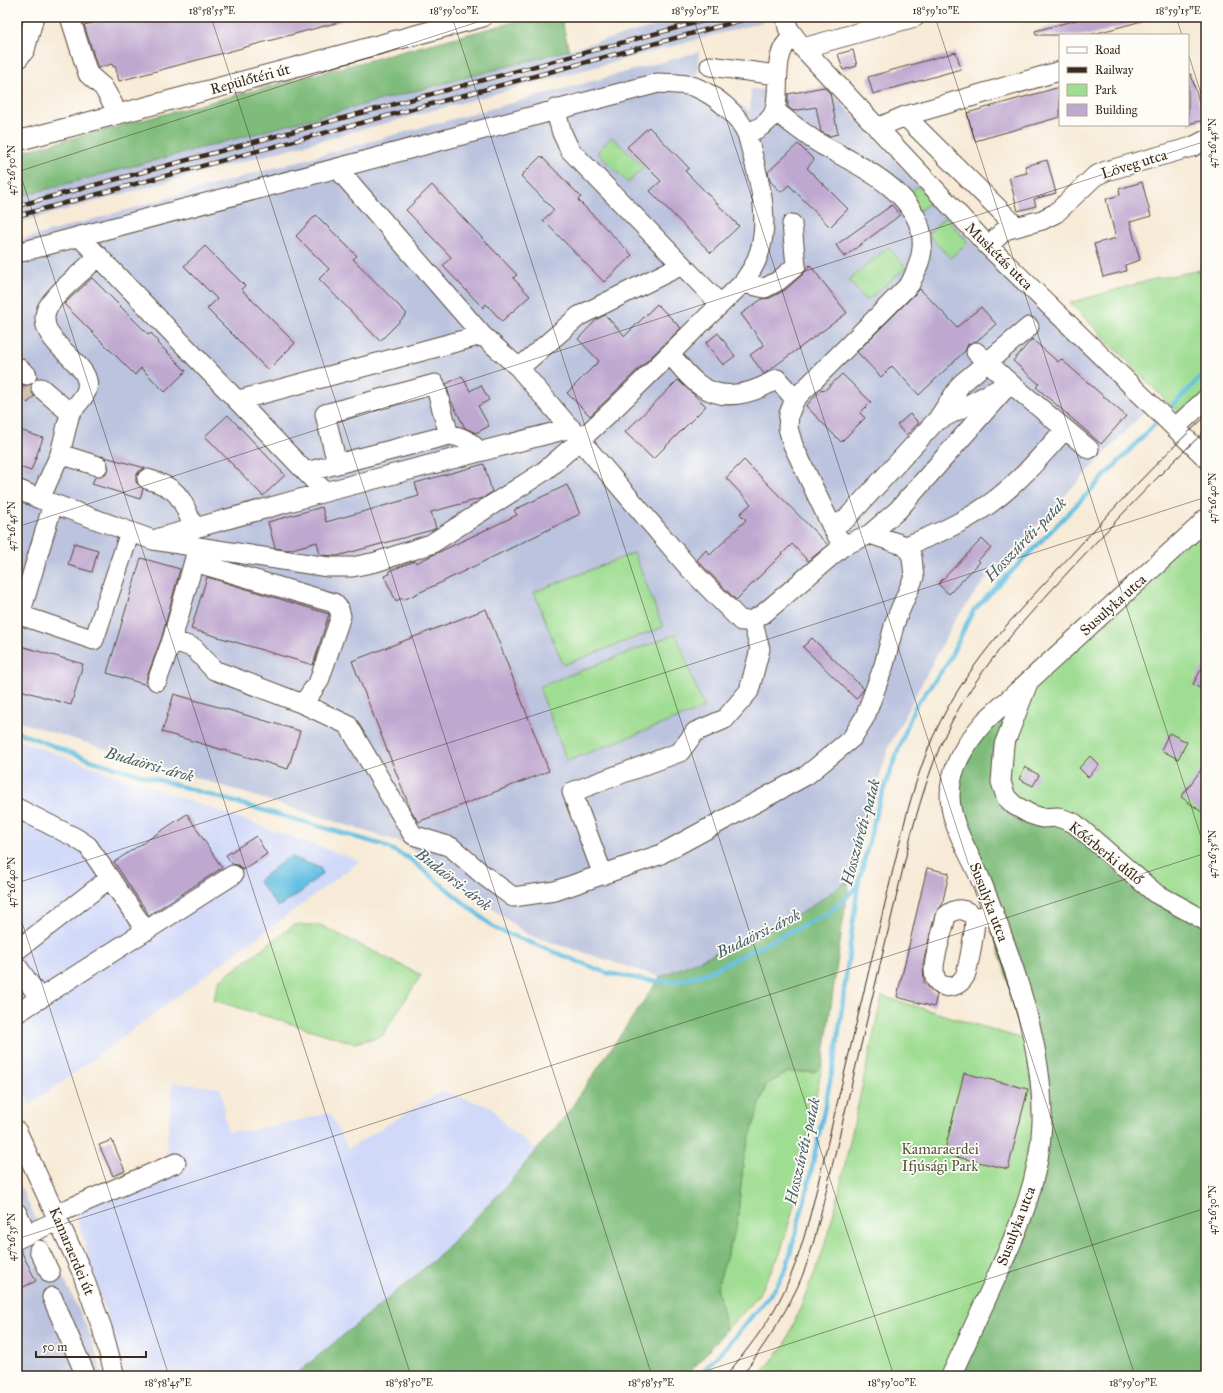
<svg xmlns="http://www.w3.org/2000/svg" width="1223" height="1393" font-family="'IM FELL Great Primer',serif">
<style>
.built{fill:#d1d9f9}
.industrial{fill:#bbc3de}
.green{fill:#9fdd92;stroke:#6d8458}
.forest{fill:#7fbc7c;stroke:#5d734d}
.water{fill:#64c0e2;stroke:#507580}
.lines{fill:none;stroke-linecap:round;stroke-linejoin:round}
.stream{stroke:#64c0e2;stroke-width:4.5}
.building{fill:#bfa8d0}
.minor-tunnel{stroke:#d1c4b1;stroke-width:19;stroke-dasharray:19 10;stroke-linecap:butt}
.minor-casing{stroke:#57473a;stroke-width:21}
.minor{stroke:#fff;stroke-width:19}
.tram{stroke:#3b2a1e;stroke-width:1}
.rail-casing{stroke:#3b2a1e;stroke-width:4.5}
.rail{stroke:#fdfcf7;stroke-width:3;stroke-dasharray:9;stroke-linecap:butt}
.ticks{fill:none;stroke:#3b2a1e;stroke-width:1;stroke-opacity:0.45}
.labels{text-anchor:middle;stroke-width:3.5;stroke-linejoin:round;paint-order:stroke}
.street-label{font-size:15px;fill:#3b2a1e;stroke:#fdfcf7}
.park-label{font-size:15px;fill:#54573b;stroke:#fdfcf7}
.water-label{font-size:16px;font-style:italic;fill:#495e63;stroke:#fdfcf7}
.neatline{fill:none;stroke:#3b2a1e;stroke-width:1.5}
.ticks-label{font-size:10px;text-anchor:middle;fill:#3b2a1e}
</style>
<rect width="100%" height="100%" fill="#fdfcf7"/>
<filter id="ink" filterUnits="userSpaceOnUse"><feTurbulence type="fractalNoise" baseFrequency=".025" numOctaves="2"/><feDisplacementMap in="SourceGraphic" scale="8" xChannelSelector="R" yChannelSelector="G"/><feConvolveMatrix kernelMatrix="1 2 1 2 8 2 1 2 1" color-interpolation-filters="sRGB"/></filter>
<filter id="wash" filterUnits="userSpaceOnUse"><feTurbulence type="fractalNoise" baseFrequency=".012" numOctaves="4" result="noise"/><feDisplacementMap in="SourceGraphic" scale="16" xChannelSelector="R" yChannelSelector="G"/><feGaussianBlur stdDeviation="0.9" result="paint"/><feColorMatrix in="noise" values="0 0 0 0 0 0 0 0 0 0 0 0 0 0 0 0 0 1.4 0 .05"/><feComposite in="paint" operator="in"/></filter>
<g filter="url(#wash)">
<rect width="100%" height="100%" fill="#f7ead6"/>
<!-- built -->
<path class="built" d="M17,740L360,861L31,1105L17,1083Z
M173,1083L221,1088L227,1131L254,1130L330,1113L348,1149L442,1091L491,1107L508,1128L537,1150L504,1189L433,1261L294,1376H125L72,1202L165,1161Z"/>
<!-- industrial -->
<path class="industrial" d="M690,17H782L199,173L17,223V197Z
M699,52L698,80L750,111L751,89L769,90L786,94L829,86L830,91L1014,286L1145,411L984,581L954,622L889,746L849,880L803,912L730,947L660,977L528,935L403,843L17,721V241L284,165Z
M17,1179L90,1334L103,1376H17Z"/>
<!-- green -->
<path class="green" d="M612,137L643,167L628,183L597,152Z
M918,186L932,201L919,211L905,196Z
M945,217L968,242L950,258L928,234Z
M888,247L906,268L866,301L849,280Z
M1206,269V393L1180,415L1070,303L1154,279Z
M1206,518V921L1014,805L1004,745L1026,691Z
M634,553L663,627L563,665L534,592Z
M676,634L704,708L567,761L539,687Z
M294,925H320L421,975L382,1036L354,1043L213,1000L220,980Z
M882,996L1026,1040L1037,1123L1028,1183L945,1376H759L785,1345L821,1257L836,1205Z
M823,1062L792,1213L780,1254L756,1299L726,1330L717,1287L737,1223L744,1156L766,1085L788,1072H815Z"/>
<!-- forest -->
<path class="forest" d="M533,17H561L569,50L17,197V153Z
M1026,691L1004,745L1006,797L1058,817L1206,921V1376H945L1019,1216L1037,1123L1026,1040L988,915L954,787L978,733Z
M849,880L823,1062L815,1072H788L766,1085L744,1156L737,1223L717,1287L726,1330L687,1376H294L433,1261L504,1189L566,1115L660,977L730,947L803,912Z"/>
<!-- water -->
<path class="water" d="M292,857L320,868L323,873L301,892L278,907L259,882V880L285,860Z"/>
<g class="lines">
<!-- stream -->
<path class="stream" d="M1166,412L1206,372
M17,732L90,760L383,845L410,859L496,929L607,973L645,980L674,982L707,973L826,914L843,901L858,885
M698,1376L728,1345L777,1286L787,1266L808,1186L836,1053L858,885L879,802L914,708L947,664L973,611L1160,419"/>
</g>
<g id="blocks">
<!-- building -->
<path class="building" d="M100,17H343V21L119,81L115,66L113,67L112,64L98,68L84,25L101,21Z
M1087,17H1141L1142,21L1090,35H1036L1035,31Z
M853,50L857,66L843,70L838,54Z
M956,52L961,69L873,94L868,77Z
M1191,74L1204,120L1188,124V75Z
M824,87L830,93L838,134L829,136L821,132L816,107L793,111L788,107V94Z
M1060,87V117L975,141L967,113Z
M649,127L689,168L685,171L739,226L711,253L650,191L661,181L627,147Z
M798,144L814,160L807,168L848,209L830,227L789,185L781,192L770,181L768,172Z
M541,156L581,197L578,200L632,255L604,282L543,220L554,210L521,176Z
M1047,160L1056,193L1034,199L1036,206L1018,211L1009,177L1027,173L1025,166Z
M1142,182L1151,216L1130,222L1140,260L1125,265L1126,271L1103,277L1094,244L1116,238L1106,199L1120,195L1119,189Z
M432,185L517,275L513,278L530,296L502,321L486,304L483,308L443,266L451,257L406,210Z
M892,205L900,215L844,257L836,245Z
M316,215L357,256L353,259L407,314L380,341L319,279L329,269L296,236Z
M205,246L245,286L241,289L295,343L268,370L207,309L217,299L184,266Z
M810,265L847,313L764,374L750,355L764,345L741,314L762,299L770,298L785,290L803,274Z
M92,278L149,335L151,333L159,342L158,343L186,371L165,392L141,368L135,375L64,304Z
M920,289L957,327L981,307L996,324L977,341L968,344L965,351L919,395L892,366L881,377L857,352Z
M657,304L681,328L590,416L567,393L599,361L578,339L597,319L605,315L625,336Z
M718,333L735,356L723,365L706,343Z
M1032,339L1058,362L1061,359L1126,416L1101,444L1036,387L1039,384L1013,361Z
M842,374L871,402L860,413L865,418L841,442L806,406L822,389L824,391Z
M462,376L470,391L481,385L489,400L478,406L489,426L476,433L465,428L451,401L446,384Z
M678,380L706,406L653,459L625,432Z
M24,385H30L31,391L34,396L28,403L17,393Z
M910,414L919,423L906,435L897,425Z
M228,415L285,475L263,496L205,436Z
M17,429L43,438L31,471L17,466Z
M101,456L145,468L139,471L136,476V482L143,489L140,499L92,484L95,477L105,474L109,469L106,459Z
M744,460L828,545L808,561L792,544L736,600L697,560L706,550L710,555L746,520L740,514L751,504L726,478Z
M484,464L492,492L483,498L431,512L436,528L432,530L337,556L320,555L317,542L288,550L275,548L268,522L322,507L326,522L419,496L415,483Z
M567,485L580,514L440,583L403,600L402,598L396,601L384,576L390,574L389,571L415,561L416,563L517,515L514,510Z
M982,539L991,548L978,560L980,562L949,594L938,584Z
M74,543L98,550L92,572L68,565Z
M141,558L180,569L162,637L147,677V685L107,673Z
M207,577L329,614L313,665L191,629Z
M486,609L549,771L418,822L410,808L352,661Z
M812,638L864,689L856,699L803,647Z
M17,645L83,664L71,705L17,689Z
M1206,661V692L1193,684Z
M174,694L300,731L288,769L162,732Z
M1169,733L1187,742L1178,759L1161,750Z
M1090,756L1099,765L1088,777L1079,768Z
M1206,763V815L1181,797Z
M1025,767L1039,775L1033,786L1019,779Z
M187,814L222,868L149,915L114,862Z
M256,836L267,854L243,870L238,865L232,864L226,855Z
M927,868L949,873L942,905L935,914L923,963L924,983L937,995L934,1007L897,997Z
M964,1073L1028,1089L1008,1169L944,1154Z
M112,1140L125,1171L113,1176L99,1145Z
M20,1249L36,1281L17,1290V1250Z"/>
</g>
</g>
<g filter="url(#ink)">
<use href="#blocks" fill-opacity="0" stroke="#57473a" stroke-width="1"/>
<g class="lines">
<!-- minor-tunnel -->
<path class="minor-tunnel" d="M26,389L33,395"/>
<!-- minor casing -->
<g class="minor-casing">
<path id="minor" d="M70,17L88,74L103,87L113,104L116,114
M786,17L788,28L803,48L988,246L1206,458
M803,48L915,17
M17,60L25,50L34,17
M710,66L777,75
M555,109L562,133L570,150L720,304
M775,111C790,122 805,135 822,145C860,166 927,196 922,249C921,262 915,273 910,284L795,399
M905,116L1016,226
M877,128L905,116L1060,71
M17,141L483,17
M338,169L482,335L519,368L689,568L741,621L752,620L763,614L843,546L870,534L898,510L1010,383L1089,449
M79,236L325,492
M988,246L1005,230L1042,220L1056,213L1095,176L1106,171L1192,147L1206,140
M17,253L658,83C670,84 683,83 695,87C715,95 738,114 747,134C757,129 766,125 772,116C784,98 768,54 793,37
M743,283L765,288L778,281L796,266L792,224
M670,354C679,364 687,376 698,384C723,403 752,394 777,379L795,399L789,414L788,428L793,445L832,527L843,546
M17,367L27,375
M519,368L579,316L682,265
M239,400L482,335
M70,413C75,407 81,401 85,394C101,365 36,346 46,311C50,297 87,268 99,256
M937,420L961,384L1029,327
M1176,427L1206,399
M60,454L98,466
M337,464L325,414L435,384L449,435
M306,472L449,435C462,436 471,442 479,451
M147,479C180,488 181,498 194,528
M17,489L40,499L153,540L328,567H352L376,562L431,544L543,472C614,414 676,345 743,283C747,276 753,269 756,261C774,222 757,173 747,134
M40,499L60,454L70,413L41,388
M832,527L846,519L935,422L1010,383L976,352
M159,538L325,492L571,428
M906,546C934,535 963,523 988,505C1018,484 1041,456 1065,429
M198,547L172,640L194,648L214,670L303,704L348,725L413,835L451,847L482,874L513,897L555,891L659,855L807,775L852,738L865,717L884,665L895,622L914,577L912,557L906,546L870,534
M194,562L334,603L339,609L341,616L319,681L303,704
M17,614L94,640L130,532
M20,615L53,504
M157,681L172,640
M1028,683L1004,745L1001,782L1006,797L1014,805L1030,814L1042,818L1058,817L1074,823L1155,893L1206,921
M17,808L76,838L88,846L146,931
M603,875L572,792L680,752L695,732L725,719L749,691L760,649L752,620
M975,918C975,929 969,966 965,976C956,992 934,990 934,970C934,954 943,932 946,916C956,907 966,908 975,918L994,913
M17,950L110,878
M17,966L40,999
M17,1013L233,875
M17,1131L81,1270L102,1328L115,1376
M17,1213L27,1234
M56,1214L176,1163
M17,1239L59,1220
M39,1250L50,1273
M52,1297L86,1376
M951,1376C966,1344 980,1312 995,1280C1018,1230 1040,1180 1042,1123C1044,1044 1011,956 982,883C971,854 950,827 950,795C950,766 967,742 985,721L1198,527L1206,518"/>
</g>
<!-- minor -->
<use href="#minor" class="minor"/>
<!-- tram -->
<path class="tram" d="M726,1376C745,1352 765,1328 779,1301C796,1269 805,1235 814,1200L902,832C913,789 926,746 948,707C980,650 1026,603 1071,555C1115,507 1158,460 1206,416
M741,1376C763,1348 782,1319 797,1288C810,1260 817,1230 824,1200L911,835C922,795 934,755 953,719C983,663 1027,617 1069,571C1114,523 1158,475 1206,430"/>
<!-- rail casing -->
<g class="rail-casing">
<path id="rail" d="M17,206L717,17
M17,216L753,17"/>
</g>
<!-- rail -->
<use href="#rail" class="rail"/>
</g>
</g>
<!-- ticks -->
<path class="ticks" d="M211,17L652,1376M452,17L894,1376M693,17L1135,1376M935,17L1206,852M1176,17L1182,35M1188,53L1206,109M17,164L411,1376M17,172L493,17M17,527L1206,141M17,883L1206,497M17,907L169,1376M17,1239L1206,853M690,1376L1206,1208"/>
<g class="labels">
<!-- street labels -->
<g class="street-label">
<text transform="translate(250 79) rotate(-15)" y="5">Repülőtéri út</text>
<text transform="translate(1134 164) rotate(-17)" y="5">Löveg utca</text>
<text transform="translate(999 256) rotate(45)" y="5">Muskétás utca</text>
<text transform="translate(1113 605) rotate(-42)" y="5">Susulyka utca</text>
<text transform="translate(1106 853) rotate(39)" y="5">Kőérberki dűlő</text>
<text transform="translate(989 902) rotate(69)" y="5">Susulyka utca</text>
<text transform="translate(1016 1226) rotate(-69)" y="5">Susulyka utca</text>
<text transform="translate(72 1251) rotate(67)" y="5">Kamaraerdei út</text>
</g>
<!-- park labels -->
<g class="park-label">
<text x="940" y="1154">Kamaraerdei<tspan x="940" dy="17">Ifjúsági Park</tspan></text>
</g>
<!-- water labels -->
<g class="water-label">
<text transform="translate(1025 539) rotate(-46)" y="6">Hosszúréti-patak</text>
<text transform="translate(150 764) rotate(16)" y="6">Budaörsi-árok</text>
<text transform="translate(860 832) rotate(-75)" y="6">Hosszúréti-patak</text>
<text transform="translate(454 879) rotate(38)" y="6">Budaörsi-árok</text>
<text transform="translate(758 933) rotate(-26)" y="6">Budaörsi-árok</text>
<text transform="translate(802 1151) rotate(-77)" y="6">Hosszúréti-patak</text>
</g>
</g>
<!-- margin -->
<rect width="1223" height="1393" fill="none" stroke="#fdfcf7" stroke-width="44"/>
<!-- legend -->
<rect x="1059" y="34" width="130" height="92" fill="#fdfcf7" stroke="#afa8a0"/>
<rect x="1067" y="47" width="20" height="6" fill="#ffffff" stroke="#afa8a0"/>
<text x="1095" y="54" font-size="12" fill="#3b2a1e">Road</text>
<rect x="1067" y="67" width="20" height="6" fill="#3b2a1e" stroke="#afa8a0"/>
<text x="1095" y="74" font-size="12" fill="#3b2a1e">Railway</text>
<rect x="1067" y="84" width="20" height="12" fill="#9fdd92" stroke="#afa8a0"/>
<text x="1095" y="94" font-size="12" fill="#3b2a1e">Park</text>
<rect x="1067" y="104" width="20" height="12" fill="#bfa8d0" stroke="#afa8a0"/>
<text x="1095" y="114" font-size="12" fill="#3b2a1e">Building</text>
<!-- scale -->
<path d="M36 1351v6h110v-6" fill="none" stroke="#3b2a1e" stroke-width="2"/>
<text x="42" y="1351" font-size="12" fill="#3b2a1e" stroke="#fdfcf7" stroke-width="3" paint-order="stroke">50 m</text>
<rect x="22" y="22" width="1179" height="1349" class="neatline"/>
<g class="ticks-label">
<text x="212" y="14">18°58'55"E</text>
<text x="454" y="14">18°59'00"E</text>
<text x="695" y="14">18°59'05"E</text>
<text x="936" y="14">18°59'10"E</text>
<text x="1178" y="14">18°59'15"E</text>
<text transform="translate(1212 143) rotate(-90)" y="4">47°26'45"N</text>
<text transform="translate(11 170) rotate(-90)" y="4">47°26'50"N</text>
<text transform="translate(1212 498) rotate(-90)" y="4">47°26'40"N</text>
<text transform="translate(11 526) rotate(-90)" y="4">47°26'45"N</text>
<text transform="translate(1212 854) rotate(-90)" y="4">47°26'35"N</text>
<text transform="translate(11 882) rotate(-90)" y="4">47°26'40"N</text>
<text transform="translate(1212 1210) rotate(-90)" y="4">47°26'30"N</text>
<text transform="translate(11 1237) rotate(-90)" y="4">47°26'35"N</text>
<text x="168" y="1386">18°58'45"E</text>
<text x="409" y="1386">18°58'50"E</text>
<text x="651" y="1386">18°58'55"E</text>
<text x="892" y="1386">18°59'00"E</text>
<text x="1133" y="1386">18°59'05"E</text>
</g>
</svg>
